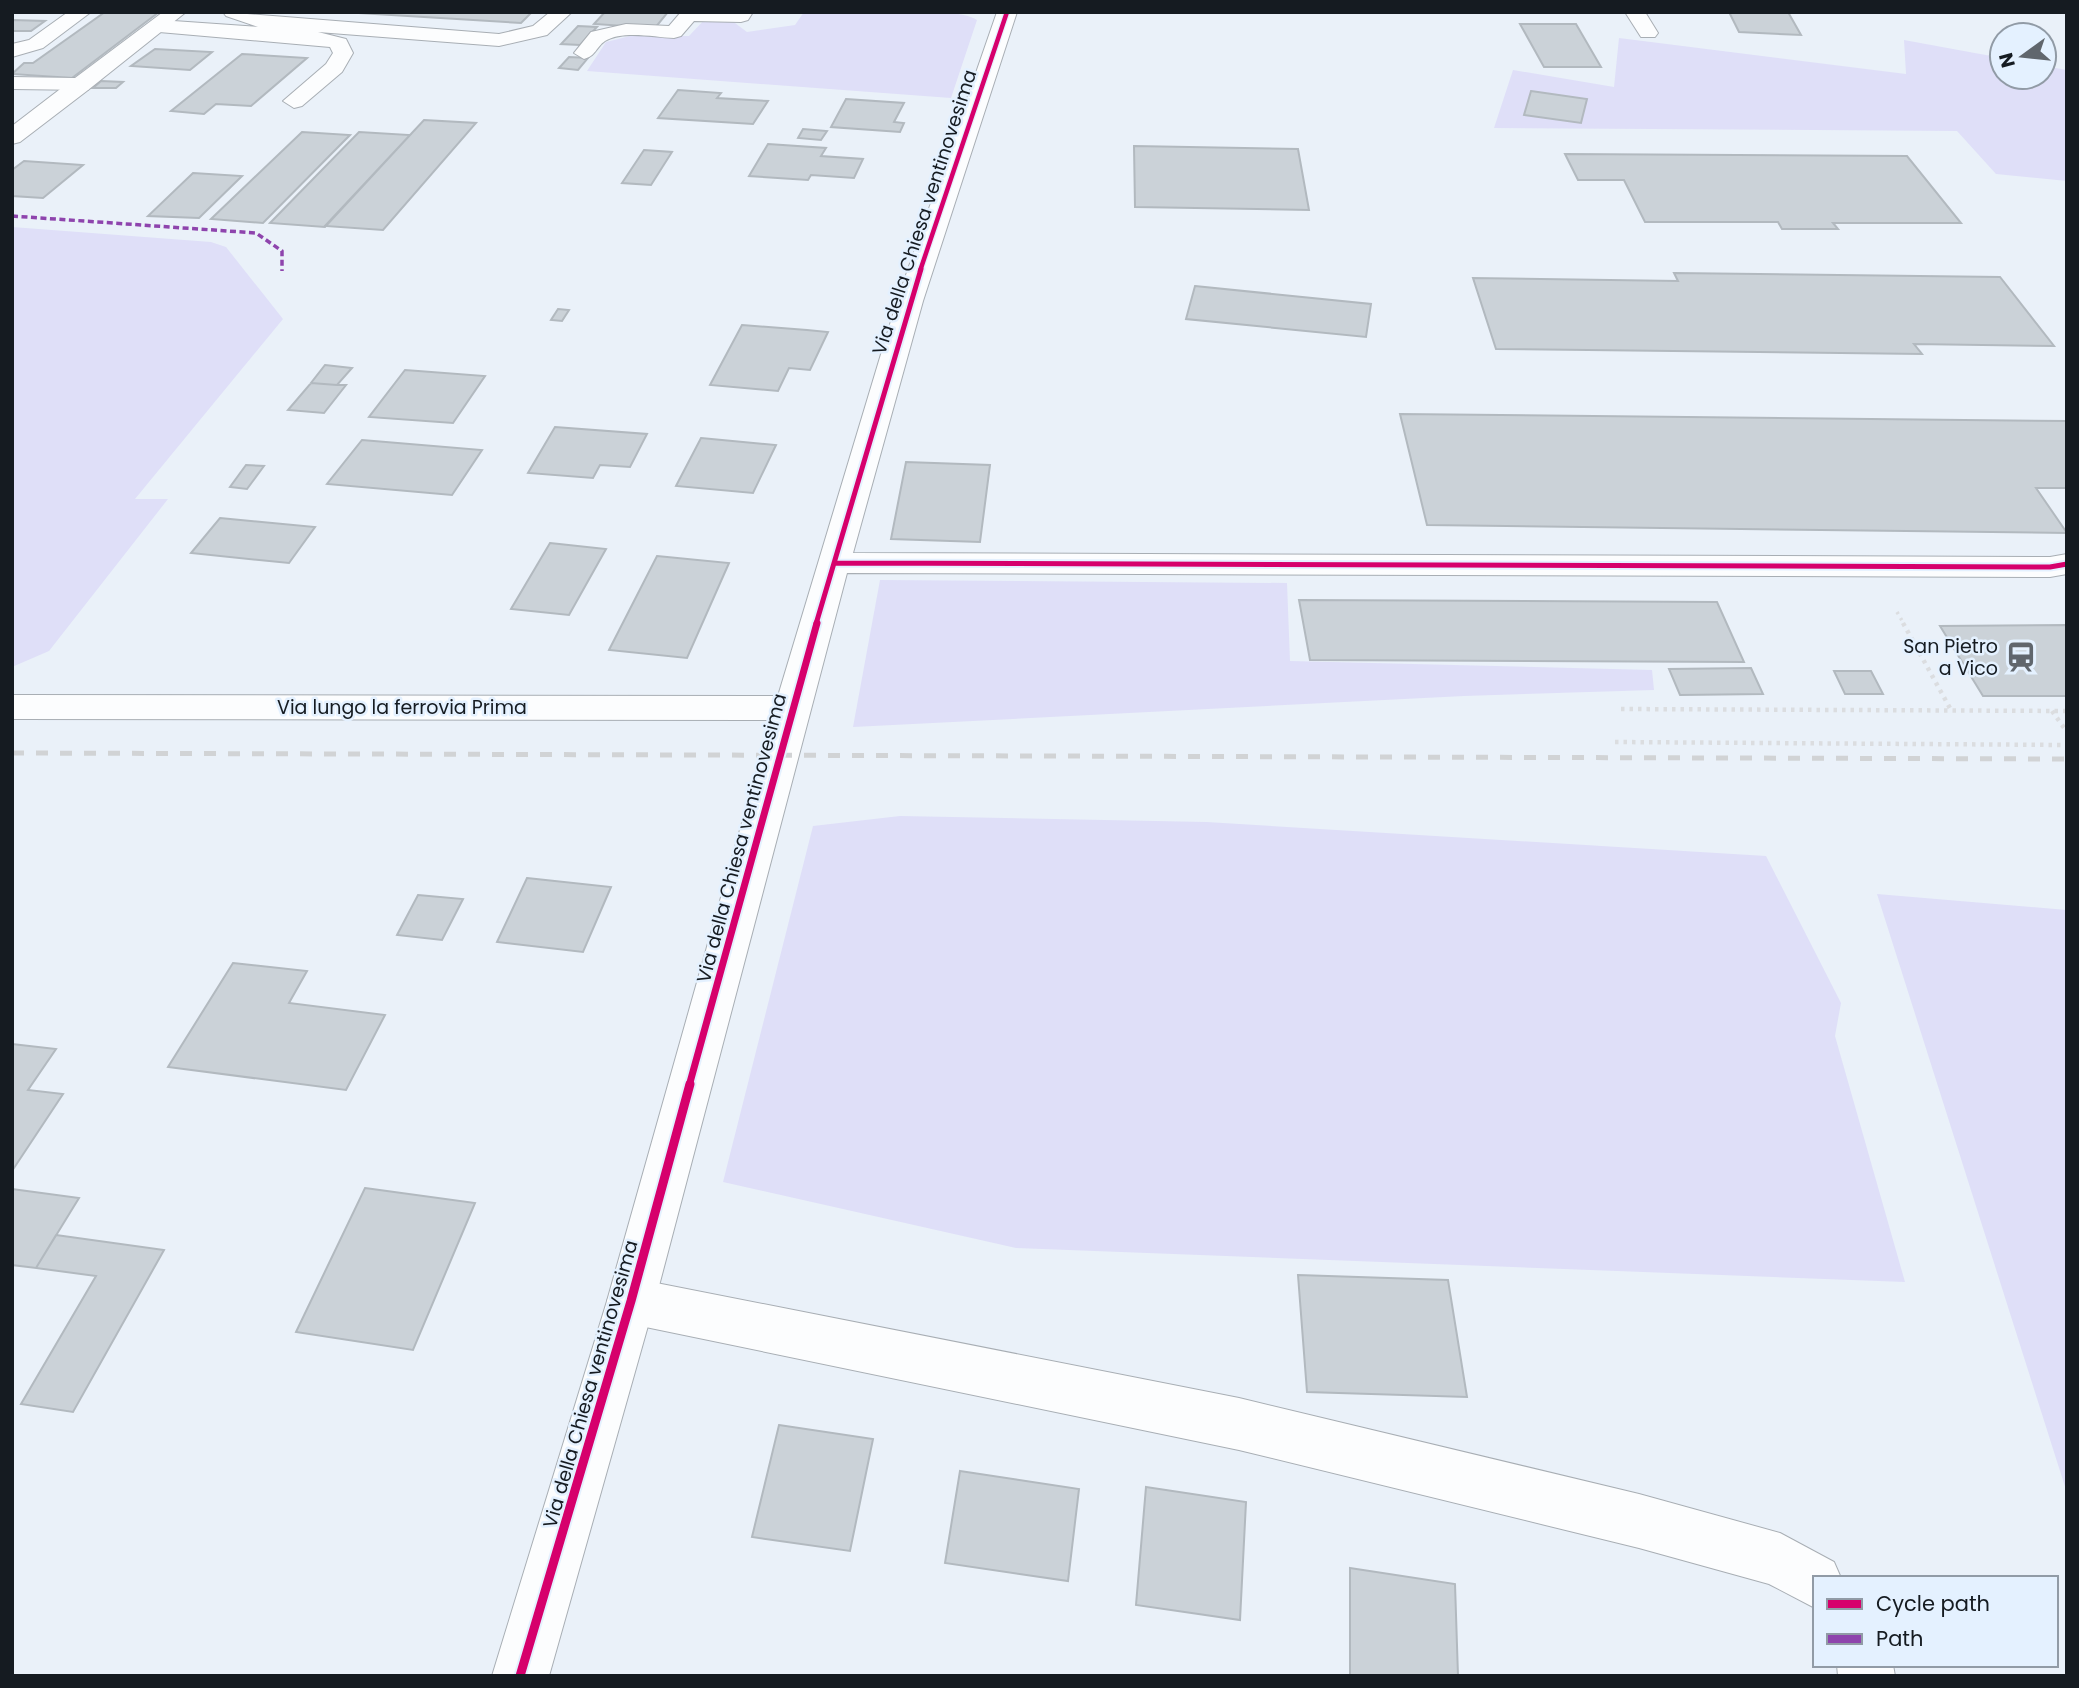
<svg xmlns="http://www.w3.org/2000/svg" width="2079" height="1688" font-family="Poppins,sans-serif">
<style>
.green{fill:#dfdff8}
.building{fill:#cbd2d8;stroke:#b2b9bf;stroke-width:2}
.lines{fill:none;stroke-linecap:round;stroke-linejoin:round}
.service-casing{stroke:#a8aeb4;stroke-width:2}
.minor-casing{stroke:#a8aeb4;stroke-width:2}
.path-far1{stroke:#dbdde0;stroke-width:3.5;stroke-dasharray:2.5 4.5;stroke-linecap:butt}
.path{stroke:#dbdde0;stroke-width:4.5;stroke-dasharray:3.5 5;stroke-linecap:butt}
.service{fill:#fcfdfe;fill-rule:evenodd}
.minor{fill:#fcfdfe;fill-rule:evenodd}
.rail{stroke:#d1d3d5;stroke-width:5;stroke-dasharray:12 12;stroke-linecap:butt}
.quiet{stroke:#8e44ad;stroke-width:3.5;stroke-dasharray:6 3.5;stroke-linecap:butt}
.cycleway-far3-casing{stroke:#e4f1ff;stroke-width:7}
.cycleway-far2-casing{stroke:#e4f1ff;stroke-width:9}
.cycleway-far1-casing{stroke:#e4f1ff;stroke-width:11}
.cycleway-casing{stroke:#e4f1ff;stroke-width:13}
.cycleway-far3{stroke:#d6006c;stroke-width:4.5}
.cycleway-far2{stroke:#d6006c;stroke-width:5}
.cycleway-far1{stroke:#d6006c;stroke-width:7}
.cycleway{stroke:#d6006c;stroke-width:9}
.labels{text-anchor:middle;stroke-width:5;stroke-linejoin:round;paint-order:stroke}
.street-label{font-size:19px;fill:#151b21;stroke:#e4f1ff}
.poi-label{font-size:19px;fill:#151b21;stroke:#e4f1ff;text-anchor:end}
</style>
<rect width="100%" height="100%" fill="#eaf1f9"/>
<!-- green -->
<path class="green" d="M804,12C839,12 952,4 977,20L951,98L587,71L606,42L630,36H689L706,18L731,20L747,32L795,25Z
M1619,38L1906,74L1904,40L2002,58V77H2044V66L2067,70V181L1996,174L1957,131L1494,128L1513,70L1614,87Z
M12,227L211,242L226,247L283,319L135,499H168L49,651L12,667Z
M880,580L1287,583L1290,661L1652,670L1654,690L1464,696L853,727Z
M900,816L1206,822L1766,856L1841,1003L1835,1036L1905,1282L1016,1248L723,1182L813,826Z
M1877,894L2067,910V1493Z"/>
<!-- building -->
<path class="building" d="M105,12H159L72,78L12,74L24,63H33Z
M342,12H532L521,23Z
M605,12H668L655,28L594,24Z
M1729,12H1788L1801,35L1739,32Z
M12,20L45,21L31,31H12Z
M1520,24H1576L1601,67H1544Z
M578,26L597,27L580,45L561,44Z
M155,49L212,52L190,70L131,66Z
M242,54L307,58L251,106L216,104L204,114L171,111Z
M569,57L588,58L578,70L559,68Z
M101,81L123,82L116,88H93Z
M678,90L721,93L717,98L768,101L753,124L658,118Z
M1531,91L1587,99L1581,123L1524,115Z
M846,99L904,103L894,122L904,123L900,132L831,127Z
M424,120L476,123L383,230L325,226Z
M803,129L827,131L821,140L798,138Z
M302,132L350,135L263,223L211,219Z
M359,132L410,135L325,227L270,223Z
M768,144L826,148L821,156L863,159L854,178L811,175L808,180L749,176Z
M1134,146L1298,149L1309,210L1135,207Z
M644,150L672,152L651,185L622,183Z
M1565,154L1907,156L1961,223H1833L1838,229H1782L1778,222H1645L1624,180H1578Z
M24,161L83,165L43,198L12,196V170Z
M193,173L242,176L199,218L148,216Z
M1674,273L2000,277L2054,346L1914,344L1922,354L1496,349L1473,278L1678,281Z
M1195,286L1371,304L1366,337L1186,319Z
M558,309L569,310L562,321L551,320Z
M742,325L807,330L828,332L810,370L789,368L778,391L710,385Z
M325,365L352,368L337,385L311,383Z
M405,370L485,376L453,423L369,417Z
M311,383L337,385H346L324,413L288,410Z
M1400,414L2067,421V488H2036L2067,533L1427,525Z
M555,427L647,434L630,467L600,465L593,478L528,473Z
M701,438L776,445L753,493L676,486Z
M362,440L482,450L452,495L327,484Z
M906,462L990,465L980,542L891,539Z
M246,465L264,466L247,489L230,487Z
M220,518L315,527L289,563L191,553Z
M550,543L606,549L569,615L511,609Z
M657,556L729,563L687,658L609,650Z
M1299,600L1717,602L1744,662L1310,660Z
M2067,625V696H1983L1940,626Z
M1751,668L1763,694L1680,695L1669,669Z
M1834,671H1871L1883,694H1845Z
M527,878L611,887L583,952L497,942Z
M418,895L463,899L442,940L397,935Z
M233,963L307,971L289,1003L385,1015L346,1090L168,1067Z
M12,1044L56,1049L28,1090L63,1094L12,1171Z
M365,1188L475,1203L413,1350L296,1332Z
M12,1189L79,1198L36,1268L12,1265Z
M56,1235L164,1250L73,1412L21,1404L96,1276L36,1268Z
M1298,1275L1448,1280L1467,1397L1307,1392Z
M779,1425L873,1439L850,1551L752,1537Z
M960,1471L1079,1489L1068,1581L945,1563Z
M1146,1487L1246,1502L1240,1620L1136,1605Z
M1350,1568L1455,1584L1458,1676H1350Z"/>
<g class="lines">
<!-- service casing -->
<g class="service-casing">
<path id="service" d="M68,12H91L43,48L12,57V44L29,40Z
M223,12L499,34L533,26L550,12H572L547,35L499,46L318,32L346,39L353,53L342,72L302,106L294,108L283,101L326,64L333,53L330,47L159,32L149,26L159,20L258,27L226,16Z
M681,12H753L748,20L741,22L694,21L681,36L674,38C655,37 622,30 605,41C596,47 596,56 584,59L574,53L591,32L626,24L669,26Z
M1625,12H1645L1658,33L1655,37H1641Z
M80,79L88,80L91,85L88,90L20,142L12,144V126L72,80Z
M631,1278L1239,1398L1639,1494L1780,1533L1834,1562L1841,1578H1815V1608L1769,1584L1639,1548L1239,1450L631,1324L614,1317L607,1301L614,1285Z
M1837,1665H1893L1895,1676H1838Z"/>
</g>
<!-- minor casing -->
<g class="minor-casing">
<path id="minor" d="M163,12H186L88,90L12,89V77L75,78Z
M997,12H1017L923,301L853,553L2050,557L2067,554V574L2050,577L847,573L655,1301L549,1676H492L607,1301L771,720L12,719V695L778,696L897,301Z"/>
</g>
<!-- path-far1 -->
<path class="path-far1" d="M1897,612L1904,624"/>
<!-- path -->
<path class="path" d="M1903,623L1951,710
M1621,709L2067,711
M2052,711L2067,732
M1615,742L2067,745"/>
<!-- service -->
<use href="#service" class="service"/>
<!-- minor -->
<use href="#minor" class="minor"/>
<!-- rail -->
<path class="rail" d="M12,753L2067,759"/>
<!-- quiet -->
<path class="quiet" d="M12,216L256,233L282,251V271"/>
<!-- cycleway-far3 casing -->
<g class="cycleway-far3-casing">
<path id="cycleway-far3" d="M920,271L1007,12"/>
</g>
<!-- cycleway-far2 casing -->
<g class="cycleway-far2-casing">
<path id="cycleway-far2" d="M834,563L2050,567L2067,564
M816,624L921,269"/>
</g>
<!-- cycleway-far1 casing -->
<g class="cycleway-far1-casing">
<path id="cycleway-far1" d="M689,1086L817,623"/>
</g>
<!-- cycleway casing -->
<g class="cycleway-casing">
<path id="cycleway" d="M520,1676L631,1301L690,1084"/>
</g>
<!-- cycleway-far3 -->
<use href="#cycleway-far3" class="cycleway-far3"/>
<!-- cycleway-far2 -->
<use href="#cycleway-far2" class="cycleway-far2"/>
<!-- cycleway-far1 -->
<use href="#cycleway-far1" class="cycleway-far1"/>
<!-- cycleway -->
<use href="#cycleway" class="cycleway"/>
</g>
<!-- icons -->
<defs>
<g id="station-bare" transform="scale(2.415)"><path d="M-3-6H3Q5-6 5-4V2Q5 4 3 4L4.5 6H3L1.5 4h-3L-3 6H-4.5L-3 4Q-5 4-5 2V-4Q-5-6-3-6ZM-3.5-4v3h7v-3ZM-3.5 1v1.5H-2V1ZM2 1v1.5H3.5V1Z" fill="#60666d" stroke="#e4f1ff" stroke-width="2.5" paint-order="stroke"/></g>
</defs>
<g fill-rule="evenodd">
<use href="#station-bare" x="2021" y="657"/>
</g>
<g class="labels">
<!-- street labels -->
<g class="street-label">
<text transform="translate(924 212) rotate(-72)" y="7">Via della Chiesa ventinovesima</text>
<text x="402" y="714">Via lungo la ferrovia Prima</text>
<text transform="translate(741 838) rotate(-75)" y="7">Via della Chiesa ventinovesima</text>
<text transform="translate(590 1384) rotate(-74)" y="7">Via della Chiesa ventinovesima</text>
</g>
<!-- poi labels -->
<g class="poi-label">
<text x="1998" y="653">San Pietro<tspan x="1998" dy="22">a Vico</tspan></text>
</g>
</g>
<!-- border -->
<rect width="2079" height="1688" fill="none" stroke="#151b21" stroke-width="28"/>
<!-- legend -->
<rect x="1813" y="1576" width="245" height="91" fill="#e4f1ff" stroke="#919ba6" stroke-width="2"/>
<rect x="1827" y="1599" width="35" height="10" fill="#d6006c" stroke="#919ba6" stroke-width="2"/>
<text x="1876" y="1611" font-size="21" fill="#151b21">Cycle path</text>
<rect x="1827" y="1634" width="35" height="10" fill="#8e44ad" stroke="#919ba6" stroke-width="2"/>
<text x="1876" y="1646" font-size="21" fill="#151b21">Path</text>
<!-- north arrow -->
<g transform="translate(2023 56) rotate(255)"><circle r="33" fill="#e4f1ff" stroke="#919ba6" stroke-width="2"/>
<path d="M0-5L12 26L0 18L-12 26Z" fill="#60666d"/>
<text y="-10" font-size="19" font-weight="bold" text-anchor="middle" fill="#151b21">N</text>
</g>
</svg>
